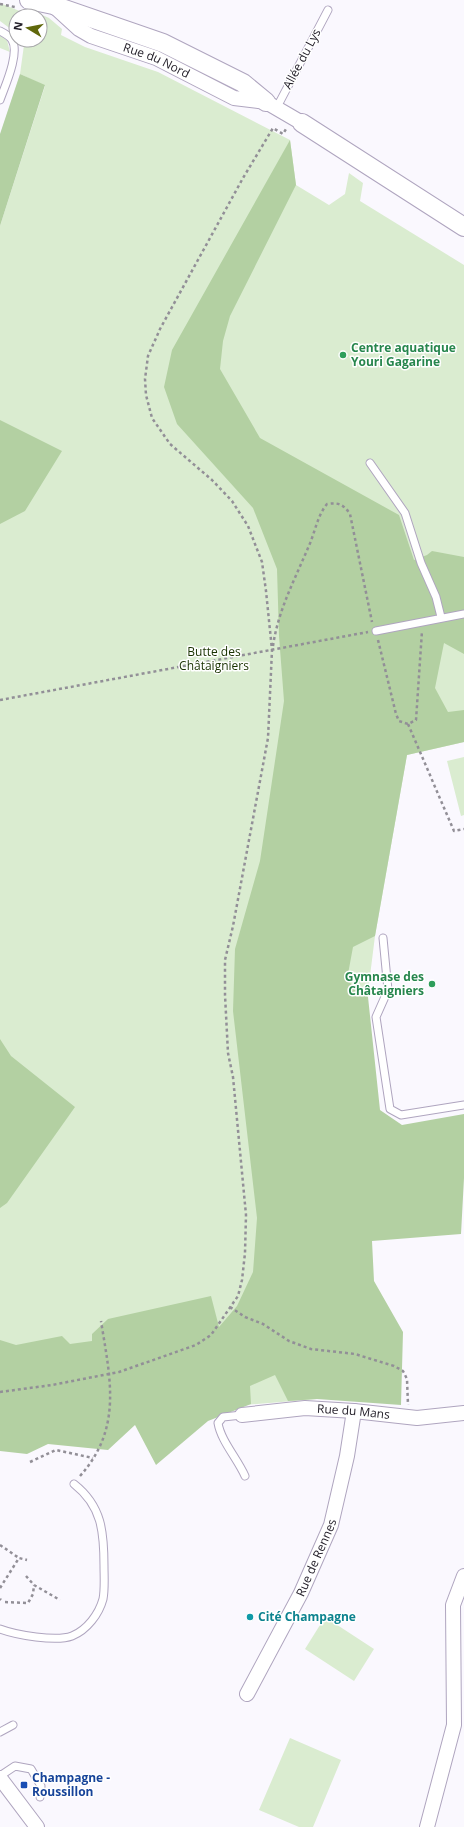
<svg xmlns="http://www.w3.org/2000/svg" width="464" height="1827" font-family="'Open Sans',sans-serif">
<style>
.green{fill:#daecd0}
.forest{fill:#b3d0a2}
.lines{fill:none;stroke-linecap:round;stroke-linejoin:round}
.service-casing{stroke:#afa5bf;stroke-width:9}
.minor-casing{stroke:#afa5bf;stroke-width:16}
.tertiary-casing{stroke:#afa5bf;stroke-width:20}
.path{stroke:#928f97;stroke-width:2.5;stroke-dasharray:3 3;stroke-linecap:butt}
.service{stroke:#fff;stroke-width:7}
.minor{stroke:#fff;stroke-width:14}
.tertiary{stroke:#fff;stroke-width:18}
.leisure-dot{fill:#2e9e5b;stroke:#fff;stroke-width:1.5}
.culture-dot{fill:#0f9aa8;stroke:#fff;stroke-width:1.5}
.transit-dot{fill:#1a4fb4;stroke:#fff;stroke-width:1.5}
.labels{text-anchor:middle;stroke-width:3;stroke-linejoin:round;paint-order:stroke}
.street-label{font-size:12px;fill:#24202a;stroke:#fff}
.leisure-label{font-size:12px;font-weight:bold;fill:#27864d;stroke:#fff;text-anchor:start}
.park-label{font-size:12px;fill:#193201;stroke:#fff}
.culture-label{font-size:12px;font-weight:bold;fill:#0d838f;stroke:#fff;text-anchor:start}
.transit-label{font-size:12px;font-weight:bold;fill:#164399;stroke:#fff;text-anchor:start}
</style>
<rect width="100%" height="100%" fill="#faf8fe"/>
<!-- green -->
<path class="green" d="M0,3L22,12L31,10L49,18L62,29L61,35L85,47L158,72L290,140L296,185L329,205L345,194L349,173L363,183L360,201L464,265V742L407,755L375,936L317,1399L0,1425V226L45,86L20,74L24,45L21,40H40V16H16V33L0,21Z
M0,35L7,40L10,52L0,48Z
M464,757V815L461,816L447,761Z
M325,1617L374,1649L354,1681L305,1649Z
M290,1738L341,1760L313,1827H299L259,1810Z"/>
<!-- forest -->
<path class="forest" d="M20,74L45,85L0,226V134Z
M290,140L296,185L230,316L223,341L220,369L260,438L399,515L414,560L427,555L432,551L464,557V654L444,643L435,688L448,712L464,710V742L407,755L375,936L353,947L348,974L351,985L368,997L380,1110L402,1125L464,1114V1178L461,1234L372,1241L374,1281L403,1332L401,1405L317,1399L288,1401L275,1375L250,1386L251,1404L208,1421L156,1465L135,1425L108,1450L48,1444L27,1454L0,1451V1340L16,1345L62,1336L70,1344L92,1341V1334L108,1319L211,1296L219,1327L237,1306L253,1272L257,1218L233,1011L235,949L260,861L284,701L279,636L277,569L253,508L177,424L164,387L172,350Z
M0,420L62,451L25,511L0,524Z
M0,1039L11,1056L75,1107L7,1203L0,1208Z"/>
<g class="lines">
<!-- service casing -->
<g class="service-casing">
<path id="service" d="M0,31C4,33 10,36 12,40C20,53 5,86 0,100
M276,109L328,10
M370,463L405,513L421,563L436,597L441,617
M376,631L464,614
M383,938L388,990L376,1017L390,1109L401,1115L464,1105
M242,1415L223,1417L218,1423C221,1441 237,1458 245,1476
M0,1629C16,1635 56,1642 72,1636C87,1630 99,1614 103,1599C105,1589 104,1576 104,1566C104,1532 102,1506 74,1484
M0,1732L13,1725
M0,1776L15,1766L31,1769L41,1786L40,1797"/>
</g>
<!-- minor casing -->
<g class="minor-casing">
<g id="minor">
<path id="s1" d="M56,8L79,29L91,36L156,58L234,98L266,102L302,123"/>
<path id="s2" d="M242,1415L305,1408L354,1411L417,1418L464,1413"/>
<path id="s3" d="M247,1694L301,1593L331,1525L347,1456L354,1411"/>
<path d="M0,1778L37,1827"/>
<path d="M427,1827L454,1725L453,1605L464,1576"/>
</g>
</g>
<!-- tertiary casing -->
<g class="tertiary-casing">
<path id="tertiary" d="M29,0L53,5L163,43L243,83L266,102
M302,123L464,227"/>
</g>
<!-- path -->
<path class="path" d="M0,4L15,7
M378,640L396,714L399,721L408,724L416,720L422,631
M273,646C278,611 294,581 308,548C315,533 317,516 327,504C339,502 344,505 350,514L372,622
M0,700L368,632
M408,724L454,831L464,829
M230,1307L245,1317L263,1324L289,1341L311,1349L355,1354L394,1366L403,1371L407,1379L408,1405
M0,1392L52,1385L119,1372L196,1345L211,1335L238,1296L242,1280L245,1253L246,1215L233,1077L228,1053L225,995V960L233,926L268,738L272,650L266,591L262,562L248,526L232,501L212,480L170,444L152,418L146,395L145,379L148,356L160,329L243,178L273,128L283,134L286,129
M30,1462L56,1450L93,1458
M80,1476C123,1428 110,1378 101,1321
M0,1545L19,1558
M26,1576L34,1585L60,1600
M0,1588L19,1558L27,1560
M0,1599L1,1600
M5,1602L28,1603L33,1594L34,1585"/>
<!-- service -->
<use href="#service" class="service"/>
<!-- minor -->
<use href="#minor" class="minor"/>
<!-- tertiary -->
<use href="#tertiary" class="tertiary"/>
</g>
<!-- markers -->
<g class="leisure-dot">
<circle cx="343" cy="355" r="4"/>
<circle cx="432" cy="984" r="4"/>
</g>
<circle class="culture-dot" cx="250" cy="1617" r="4"/>
<rect class="transit-dot" x="20" y="1781" width="8" height="8" rx="2"/>
<g class="labels">
<!-- street labels -->
<g class="street-label">
<text transform="translate(302 59) rotate(-62)" y="4">Allée du Lys</text>
<text dy="4" stroke="none"><textPath href="#s1" startOffset="115">Rue du Nord</textPath></text>
<text dy="4" stroke="none"><textPath href="#s2" startOffset="112">Rue du Mans</textPath></text>
<text dy="4" stroke="none"><textPath href="#s3" startOffset="153">Rue de Rennes</textPath></text>
</g>
<!-- leisure labels -->
<g class="leisure-label">
<text x="351" y="352">Centre aquatique<tspan x="351" dy="14">Youri Gagarine</tspan></text>
<text x="424" y="981" text-anchor="end">Gymnase des<tspan x="424" dy="14">Châtaigniers</tspan></text>
</g>
<!-- park labels -->
<g class="park-label">
<text x="214" y="656">Butte des<tspan x="214" dy="14">Châtaigniers</tspan></text>
</g>
<!-- culture labels -->
<g class="culture-label">
<text x="258" y="1621">Cité Champagne</text>
</g>
<!-- transit labels -->
<g class="transit-label">
<text x="32" y="1782">Champagne -<tspan x="32" dy="14">Roussillon</tspan></text>
</g>
</g>
<!-- north arrow -->
<g transform="translate(28 28) rotate(280)"><circle r="19" fill="#ffffff" stroke="#a7a6aa"/>
<path d="M0-3L7 15L0 10L-7 15Z" fill="#60680b"/>
<text y="-6" font-size="11" font-weight="bold" text-anchor="middle" fill="#24202a">N</text>
</g>
</svg>
